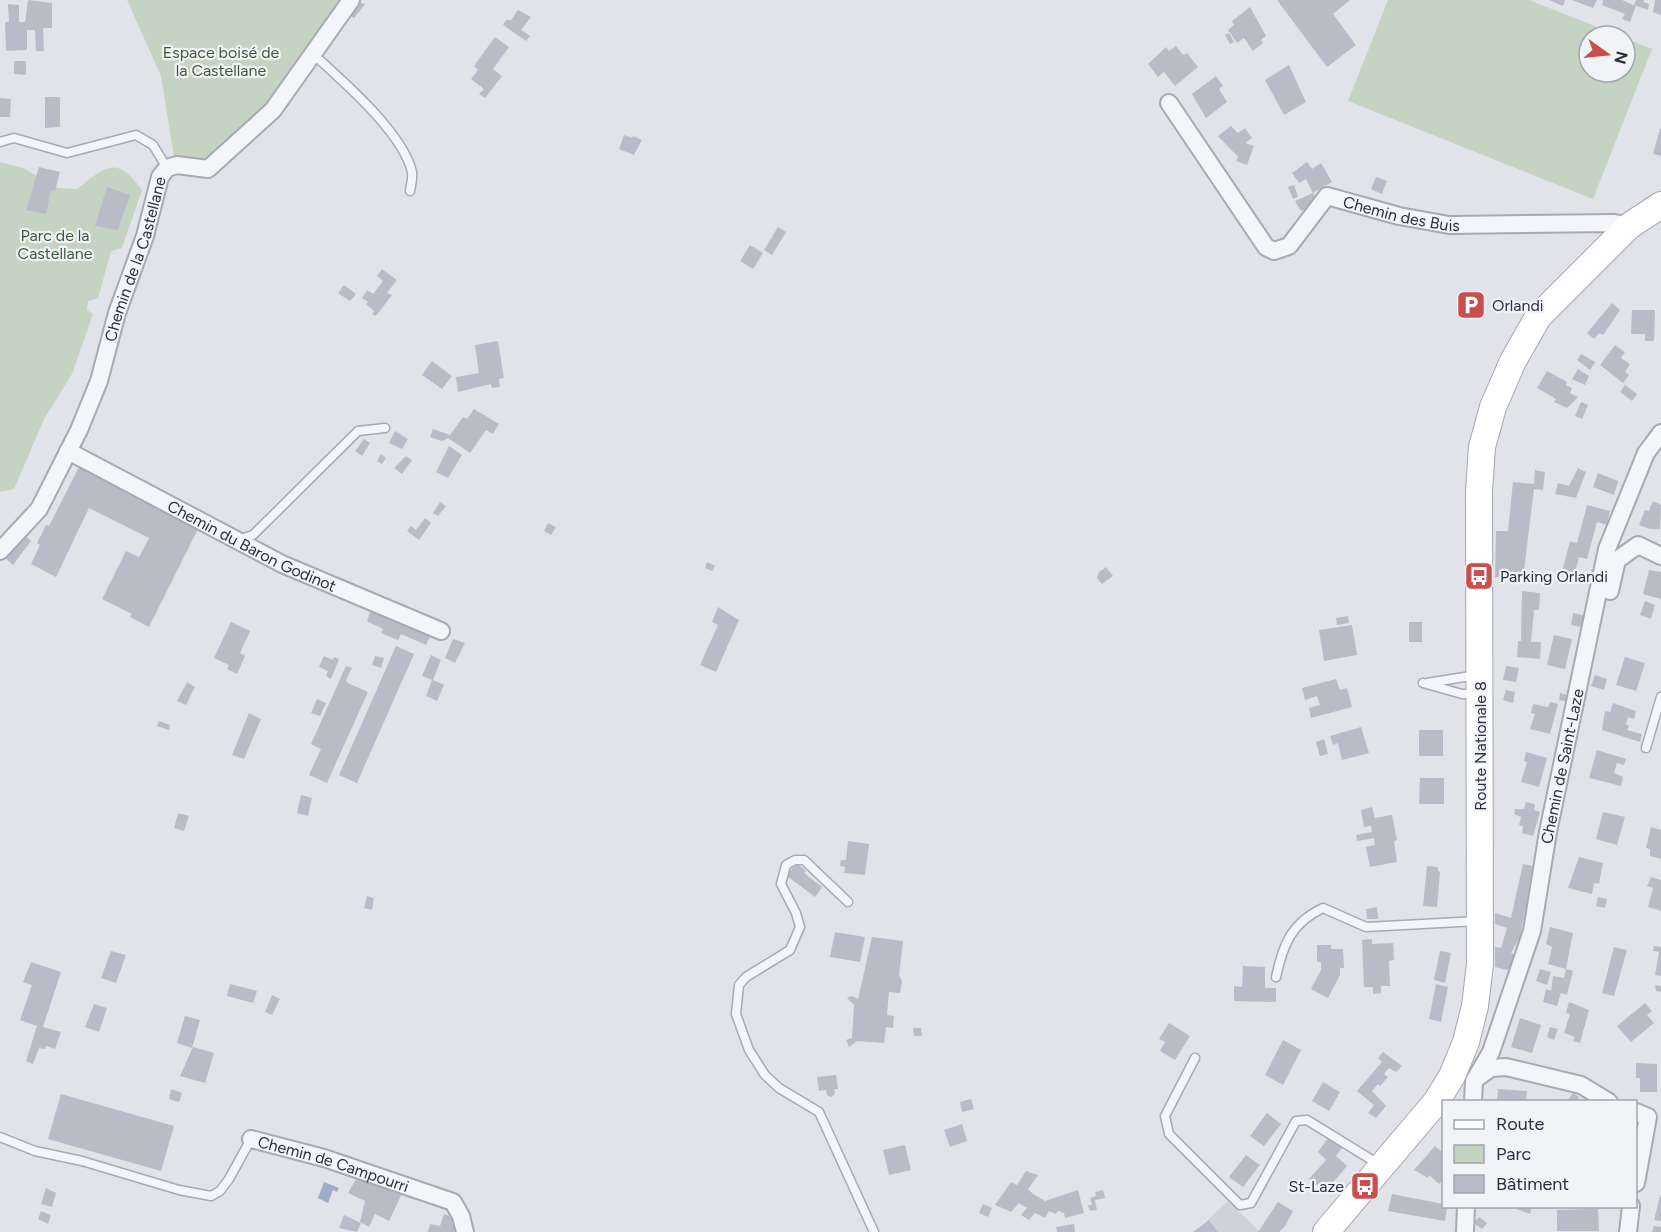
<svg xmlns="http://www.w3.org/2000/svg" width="1661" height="1232" font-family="Figtree,sans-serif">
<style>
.built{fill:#d0d2db}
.green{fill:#c5d3c3}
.water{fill:#9facc7}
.building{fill:#b9bcc6}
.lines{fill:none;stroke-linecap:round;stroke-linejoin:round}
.lane-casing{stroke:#a7a9b3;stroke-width:11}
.street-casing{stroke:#a7a9b3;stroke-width:20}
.primary-casing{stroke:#a2a6b4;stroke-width:28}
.lane{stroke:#f4f5f8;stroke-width:8}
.street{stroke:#f4f5f8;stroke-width:16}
.primary{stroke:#fff;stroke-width:26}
.labels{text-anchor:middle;stroke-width:4.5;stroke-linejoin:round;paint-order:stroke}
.park-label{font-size:16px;fill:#3a5b39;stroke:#f1f3f7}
.street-label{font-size:16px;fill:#2b2f40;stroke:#f1f3f7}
.poi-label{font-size:16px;fill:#2b2f40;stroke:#f1f3f7;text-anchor:start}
</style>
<rect width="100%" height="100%" fill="#e2e3e9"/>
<!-- built -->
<path class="built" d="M1228,1201L1260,1232H1196Z"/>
<!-- green -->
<path class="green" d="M127,0H348L310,54L210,166L179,160L174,156L161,76Z
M1388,0H1529L1620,36H1589V72H1625V38L1652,49L1593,199L1348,101Z
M0,162L23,168L58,188L77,189C106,167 116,154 142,190L122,248L111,251L98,298L88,301L87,310L93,314L72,374L44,419L14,489L0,492Z"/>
<!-- water -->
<path class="water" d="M324,1182L339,1188L337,1192L333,1190L328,1203L318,1198Z"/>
<!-- building -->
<path class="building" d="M28,0L52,3V28H43L44,51H36L35,30H27V50L6,51L5,22H9L8,4L19,5V22H25Z
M354,0L365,4L354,18L345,11Z
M1277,0H1350L1333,14L1356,45L1327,67Z
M1549,0H1565L1563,6Z
M1572,0H1597L1593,8Z
M1603,0H1622L1636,6L1630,22L1622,19L1625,14L1602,5Z
M1636,0H1644L1643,2L1649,4L1648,10L1634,5Z
M1655,0H1661V15L1653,12Z
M1250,7L1266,36L1261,40L1263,43L1253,51L1244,38L1237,43L1228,30L1234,25L1232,21Z
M518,10L531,17L521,30L530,36L526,41L503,25L506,20H511Z
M1229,33L1234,42L1230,44L1225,35Z
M495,37L509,47L493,69L502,76L485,98L479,94L484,89L471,79L478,70L474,66Z
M1176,46L1183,55L1187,53L1198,67L1175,86L1164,72L1158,77L1148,64L1166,47L1169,51Z
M14,61H26V75L14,74Z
M1289,65L1306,102L1284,115L1265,80Z
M1216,76L1223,86L1219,89L1227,102L1206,118L1192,94Z
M45,97H60V127L45,128Z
M0,98L11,99L10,117H0Z
M1231,126L1238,133L1245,128L1252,138L1245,143L1254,146L1247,165L1236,161L1238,157L1218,136Z
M1660,129H1661V156L1653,154Z
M624,135L632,138L633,136L642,140L634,155L619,149Z
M1307,162L1312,169L1321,163L1332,182L1313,193L1306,179L1299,183L1292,173Z
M39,167L60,172L55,191L51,190L46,214L26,210Z
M1376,177L1387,181L1382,194L1371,189Z
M1294,185L1298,197L1293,199L1288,187Z
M107,187L130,195L118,230L95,226Z
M1313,193L1318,203L1301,211L1295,201Z
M778,227L786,232L772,255L764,250Z
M750,245L763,253L753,269L740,261Z
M382,269L397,280L387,293L392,295L376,316L372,314L374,311L366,304L368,302L362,298L367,290L373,294L383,281L377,276Z
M344,285L356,294L350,301L338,293Z
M1612,303L1620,310L1603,335L1599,333L1594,339L1587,333Z
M1632,310H1655L1654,341H1645V334H1631Z
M498,341L504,378L499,379L500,387L492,388L491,384L458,392L456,377L479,373L475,345Z
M1615,345L1625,352L1621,358L1630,364L1625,372L1629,375L1623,383L1600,365Z
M1581,354L1595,362L1590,370L1577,360Z
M432,361L452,376L442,389L422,375Z
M1578,369L1589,376L1585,385L1572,379Z
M1547,371L1567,382L1566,385L1572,388L1570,393L1578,397L1567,408L1554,402L1556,399L1537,388Z
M1625,385L1637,394L1632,401L1620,392Z
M1581,402L1588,405L1582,419L1575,416Z
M474,409L499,424L493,434L486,430L470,453L448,438L442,441L430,437L433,429L450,435L463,417L467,419Z
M395,431L408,439L402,449L389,443Z
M364,439L370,443L362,456L355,451Z
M449,446L462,455L448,478L436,472Z
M381,454L386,458L382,464L377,461Z
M406,456L412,460L402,474L394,468Z
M79,467L199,527L149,627L130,617L132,614L102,599L126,551L139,557L149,538L89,508L56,577L31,564L40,545L37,543L46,525L49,526Z
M1578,468L1586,472L1576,498L1555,494L1558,483L1569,486Z
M1535,470L1545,472L1543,490L1534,489L1523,579L1495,577L1496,531H1508L1513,482L1534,484Z
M1598,473L1618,481L1614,495L1593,487Z
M1653,501L1661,505L1660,529H1650L1639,525L1645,510L1649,511Z
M440,502L446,506L438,516L433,513Z
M1587,505L1610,511L1607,525L1597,522L1587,559L1579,557L1574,576L1562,572L1570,541L1577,543Z
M425,518L431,523L419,540L407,531L411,526L416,530Z
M548,523L556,527L551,535L544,531Z
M24,534L31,541L13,565L2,555Z
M707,562L715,566L712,571L705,568Z
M1106,567L1113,576L1102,584L1097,578L1099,572Z
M1598,567L1595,580H1588L1591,570Z
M1649,570L1661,572V599L1643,594Z
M1522,591L1540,593L1539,610H1534L1531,642H1541L1540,659L1517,657L1518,641H1521Z
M1645,601L1655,605L1651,619L1640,615Z
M373,605L432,632L426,645L401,634L398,640L381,633L383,629L367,621Z
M718,607L739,620L716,672L700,665L718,625L712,622Z
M1573,613L1588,616L1585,628L1571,625Z
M1348,616L1349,623L1337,625L1336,618Z
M231,622L250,631L240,653L245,656L237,674L227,669L229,665L214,658Z
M1409,622H1422V642H1409Z
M1352,625L1357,655L1324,661L1319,630Z
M1554,635L1572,639L1565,669L1547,665Z
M453,639L465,643L455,663L445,658Z
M396,646L414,654L357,783L339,775Z
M431,655L441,660L433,680L444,685L437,701L426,696L432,680L422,676Z
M324,656L333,660L334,657L339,659L331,679L326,676L328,671L319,667Z
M375,656L384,658L381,668L372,665Z
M1625,657L1645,663L1636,691L1616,685Z
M346,666L352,668L346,680L348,683L368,692L327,783L309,775L321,749L311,744Z
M1506,666L1519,668L1516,682L1503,680Z
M1595,675L1607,679L1604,690L1591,686Z
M1336,679L1340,690L1347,688L1352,707L1311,718L1309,708L1320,705L1317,696L1305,700L1302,688Z
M187,682L195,687L186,705L177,701Z
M1506,690L1515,692L1513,703L1503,700Z
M1560,693L1571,696L1569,702L1559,700Z
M317,699L326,703L320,716L311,713Z
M1550,702L1558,704L1550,734L1530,729L1535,714L1531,713L1533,704L1548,707Z
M1613,703L1636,711L1634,719L1628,717L1626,724L1629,726L1627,730L1642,734L1640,742L1602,730L1605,711L1610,712Z
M249,713L261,719L244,759L232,755Z
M159,721L170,725L169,730L157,726Z
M1361,727L1369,753L1342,760L1338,743L1333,745L1330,736Z
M1419,730H1443V756H1419Z
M1324,739L1328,754L1320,756L1316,742Z
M1597,750L1626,759L1624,765L1617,763L1614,773L1623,777L1621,786L1589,778Z
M1526,752L1547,758L1539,787L1521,782L1527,762L1524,761Z
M1420,778H1444V804H1419Z
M301,795L312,798L308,816L297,813Z
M1526,802L1535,804L1534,810L1540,812L1533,836L1522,833L1523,826L1519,825L1521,817L1514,814L1515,809H1524Z
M1372,807L1375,818L1392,815L1397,840L1394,841L1397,862L1370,867L1366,847L1375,845L1374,838L1357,841L1356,835L1372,832L1371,826L1364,827L1361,810Z
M1603,812L1625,817L1617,845L1596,839Z
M178,813L189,816L184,831L174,828Z
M1651,827L1661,830V859L1650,856V849L1646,848Z
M848,841L869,844L865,875L844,873L845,867L840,866L841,860H846Z
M1579,857L1603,863L1599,884L1594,883L1592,894L1568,888Z
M796,863L806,871L804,873L822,887L815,897L787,876Z
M1523,864L1534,866L1520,937L1511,953L1517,955L1512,971L1495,967V947L1501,948L1507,928L1495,924V913L1511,918Z
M1427,866L1438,867V871L1440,872L1437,907L1423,906Z
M1651,877L1661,880V911L1648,907L1653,888L1647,886Z
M367,896L374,898L372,910L364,908Z
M1598,897L1607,899L1605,908L1596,906Z
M1377,907L1378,919H1367L1366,909Z
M1550,927L1573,933L1566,969L1548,964L1552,947L1546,944Z
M835,932L865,937L860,962L830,957Z
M872,937L903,941L899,975L902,981L900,993L889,992L887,1015L894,1016L893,1028L886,1027L884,1043L857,1041L849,1047L846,1040L852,1038L854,1005L847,998L852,996L858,999Z
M1372,939V944L1393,943L1394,960L1389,961L1390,986H1381V993L1373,994V987H1364L1362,940Z
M1317,945H1331V949H1343L1344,968H1340V975L1328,998L1311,989L1321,970V962H1317Z
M1654,946L1661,947V976L1655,975L1659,952L1653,951Z
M1614,947L1627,950L1614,996L1602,993Z
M111,951L126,955L116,983L101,978Z
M1440,951L1451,953L1445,983L1434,980Z
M31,962L61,972L43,1027L61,1032L55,1049L46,1046L45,1049L39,1048L33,1064L26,1061L37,1026L20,1020L32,985L23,982Z
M1243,966L1265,967V988H1276V1002L1234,1001V986L1242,987Z
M1540,969L1551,972L1547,985L1536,981Z
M1566,969L1573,971L1567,995L1561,993L1557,1006L1543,1002L1546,989L1551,991L1553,976L1564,978Z
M230,984L257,991L253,1003L227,996Z
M1436,984L1448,987L1441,1022L1429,1019Z
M1655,985L1661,986V992L1656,991Z
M272,995L280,999L272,1015L265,1012Z
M1569,1002L1589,1010L1580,1043L1573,1041L1575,1037L1564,1033L1570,1014L1566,1013Z
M1645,1003L1652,1011L1647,1015L1654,1023L1631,1042L1617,1026Z
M94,1004L107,1008L99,1032L85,1027Z
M185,1016L200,1020L192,1048L177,1043Z
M1520,1018L1541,1025L1532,1053L1511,1047Z
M1169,1023L1190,1036L1175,1060L1160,1051L1165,1042L1159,1039Z
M1550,1027L1558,1029L1554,1040L1547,1037Z
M913,1028H921L922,1036H914Z
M1283,1040L1301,1050L1283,1085L1265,1075Z
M193,1047L214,1053L205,1083L180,1076Z
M1383,1052L1402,1066L1396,1072L1389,1068L1384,1074L1388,1077L1380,1086L1378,1084L1372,1091L1386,1106L1376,1118L1368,1113L1374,1105L1357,1091L1382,1062L1378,1058Z
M1636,1063L1657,1064V1092H1640V1078H1636Z
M836,1075L838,1089H834L835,1094L831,1097L827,1095L826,1090L819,1091L817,1077Z
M1323,1082L1340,1092L1329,1111L1312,1101Z
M171,1089L182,1093L179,1102L169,1099Z
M1498,1089L1527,1091L1526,1101H1497Z
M1573,1093L1579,1097L1577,1101L1568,1100Z
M61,1094L174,1126L161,1171L48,1139Z
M971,1099L974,1109L962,1112L960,1102Z
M1267,1113L1281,1124L1264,1146L1250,1136Z
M962,1124L967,1141L950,1147L944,1130Z
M1328,1138L1343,1147L1336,1156L1347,1166L1326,1191L1309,1179L1326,1160L1318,1152Z
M905,1145L911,1170L889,1175L883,1150Z
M1435,1146L1443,1153V1180L1439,1184L1429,1175L1428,1178L1414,1170Z
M1246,1155L1260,1165L1243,1187L1229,1177Z
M1026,1171L1038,1175L1028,1189L1033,1194L1045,1201L1078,1190L1084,1213L1065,1218L1064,1213L1058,1211L1056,1214L1049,1211L1045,1218L1035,1213L1029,1220L1021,1215L1027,1208L1019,1203L1011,1212L995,1205L1011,1182L1017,1185Z
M360,1172L405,1187L389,1221L375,1214L369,1227L360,1222L365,1201L348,1193Z
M46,1188L56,1193L52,1207L41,1204Z
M1103,1190L1105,1198L1095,1200L1097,1210L1090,1211L1088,1205H1092L1090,1198L1096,1196L1095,1192Z
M1392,1194L1443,1204L1442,1208L1447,1209L1445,1221L1388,1211Z
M1660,1196H1661V1221L1654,1220Z
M1278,1202L1293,1211L1285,1226L1279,1232H1258Z
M983,1204L992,1208L988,1217L979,1213Z
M1508,1206H1532L1530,1214Z
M1588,1209H1598L1599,1231H1557V1210Z
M41,1211L51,1215L48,1224L38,1219Z
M444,1214L457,1219L454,1232H428L430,1224L440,1226Z
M344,1215L361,1223L357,1232L339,1228Z
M1479,1217L1487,1223L1482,1229L1474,1223Z
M1209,1220L1218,1232H1193Z
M1074,1224L1075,1232H1057L1056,1227Z
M1654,1226L1661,1227V1232H1652Z"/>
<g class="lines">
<!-- lane casing -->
<g class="lane-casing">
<path id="lane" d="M313,54C343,81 403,133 412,172C413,178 411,185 410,191
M0,142L14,138L67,153L136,135L153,145L167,168
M237,540L253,535L358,431L385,428
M1423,683L1462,694H1475
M1427,683L1477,675
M1646,748L1661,697
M848,902L804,860H795L786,865L781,884L796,913L800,927L790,950L746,977L739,985L736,1014L749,1050L765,1075L779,1088L819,1112L874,1232
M1276,977C1283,945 1291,923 1323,908L1366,927L1478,921
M1195,1058L1165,1116L1169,1134L1240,1205L1251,1203L1296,1121L1307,1120L1380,1165
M0,1137L35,1151L82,1161L179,1190L211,1196L220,1191L229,1179L251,1139"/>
</g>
<!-- street casing -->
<g class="street-casing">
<g id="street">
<path id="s1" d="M1169,103L1266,247L1274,251L1289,246L1327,196L1399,216L1449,225L1615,223L1629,226"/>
<path id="s2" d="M68,451L282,564L441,631"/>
<path id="s3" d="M0,551L39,509L79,430L99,381L117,313L145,236L160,177L167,168L177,165L208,169L273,110L351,0"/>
<path d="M1610,591L1617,560L1638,545L1661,556"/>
<path d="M1477,1078L1491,1068L1506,1067L1581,1085L1609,1102"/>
<path id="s4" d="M1473,1102L1474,1081L1491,1052L1532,931L1548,832L1607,549L1646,453L1661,433"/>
<path d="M1636,1112L1648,1117L1636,1183"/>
<path id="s5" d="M251,1139L324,1158L453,1202L461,1216L465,1232"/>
<path d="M1465,1232L1466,1206"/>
<path d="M1628,1232L1631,1206"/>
</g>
</g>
<!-- primary casing -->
<g class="primary-casing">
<path id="primary" d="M1326,1232L1436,1102L1452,1076L1466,1042L1475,1006L1480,964L1479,491L1482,447L1493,407L1513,361L1538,317L1629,226L1661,205"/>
</g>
<!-- lane -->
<use href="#lane" class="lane"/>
<!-- street -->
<use href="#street" class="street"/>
<!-- primary -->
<use href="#primary" class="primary"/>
</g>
<!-- icons -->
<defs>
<g id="parking-square" transform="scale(1.5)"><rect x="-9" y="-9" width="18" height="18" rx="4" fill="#c74f4e" stroke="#f1f3f7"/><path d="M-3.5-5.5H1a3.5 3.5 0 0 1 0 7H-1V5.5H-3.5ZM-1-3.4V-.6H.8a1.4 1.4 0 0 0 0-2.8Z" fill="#fff"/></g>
<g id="bus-square" transform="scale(1.5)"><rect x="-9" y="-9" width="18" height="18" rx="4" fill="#c74f4e" stroke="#f1f3f7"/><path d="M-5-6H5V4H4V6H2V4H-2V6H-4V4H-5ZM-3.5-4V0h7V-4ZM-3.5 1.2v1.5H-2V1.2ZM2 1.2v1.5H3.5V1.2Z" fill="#fff"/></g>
</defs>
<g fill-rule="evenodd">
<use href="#parking-square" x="1471" y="305"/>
<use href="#bus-square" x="1479" y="576"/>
<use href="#bus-square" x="1365" y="1186"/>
</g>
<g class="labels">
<!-- park labels -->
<g class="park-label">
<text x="221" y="58">Espace boisé de<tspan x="221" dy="18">la Castellane</tspan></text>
<text x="55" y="241">Parc de la<tspan x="55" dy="18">Castellane</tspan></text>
</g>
<!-- street labels -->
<g class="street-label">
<text dy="6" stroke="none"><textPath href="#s1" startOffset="338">Chemin des Buis</textPath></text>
<text dy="6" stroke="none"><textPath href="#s3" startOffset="326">Chemin de la Castellane</textPath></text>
<text dy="6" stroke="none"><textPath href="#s2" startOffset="207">Chemin du Baron Godinot</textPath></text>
<text transform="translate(1480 746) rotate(-90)" y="6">Route Nationale 8</text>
<text dy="6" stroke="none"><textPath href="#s4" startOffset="350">Chemin de Saint-Laze</textPath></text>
<text dy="6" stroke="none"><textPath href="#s5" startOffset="86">Chemin de Campourri</textPath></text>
</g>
<!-- poi labels -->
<g class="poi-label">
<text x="1492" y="311">Orlandi</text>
<text x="1500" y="582">Parking Orlandi</text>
<text x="1344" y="1192" text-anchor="end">St-Laze</text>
</g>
</g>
<!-- legend -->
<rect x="1442" y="1100" width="195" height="108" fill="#f1f3f7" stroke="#a2a5ae" stroke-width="1.5"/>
<rect x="1454" y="1120" width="30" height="9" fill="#ffffff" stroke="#a2a5ae" stroke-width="1.5"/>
<text x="1496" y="1130" font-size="18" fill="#2b2f40">Route</text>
<rect x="1454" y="1145" width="30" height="18" fill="#c5d3c3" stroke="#a2a5ae" stroke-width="1.5"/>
<text x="1496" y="1160" font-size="18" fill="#2b2f40">Parc</text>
<rect x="1454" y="1175" width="30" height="18" fill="#b9bcc6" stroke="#a2a5ae" stroke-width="1.5"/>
<text x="1496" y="1190" font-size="18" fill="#2b2f40">Bâtiment</text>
<!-- north arrow -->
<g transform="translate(1607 54) rotate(105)"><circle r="28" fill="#f1f3f7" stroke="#a2a5ae" stroke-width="1.5"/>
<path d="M0-4.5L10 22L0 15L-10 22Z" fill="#c74f4e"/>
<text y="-9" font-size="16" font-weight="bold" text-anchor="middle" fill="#2b2f40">N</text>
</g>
</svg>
